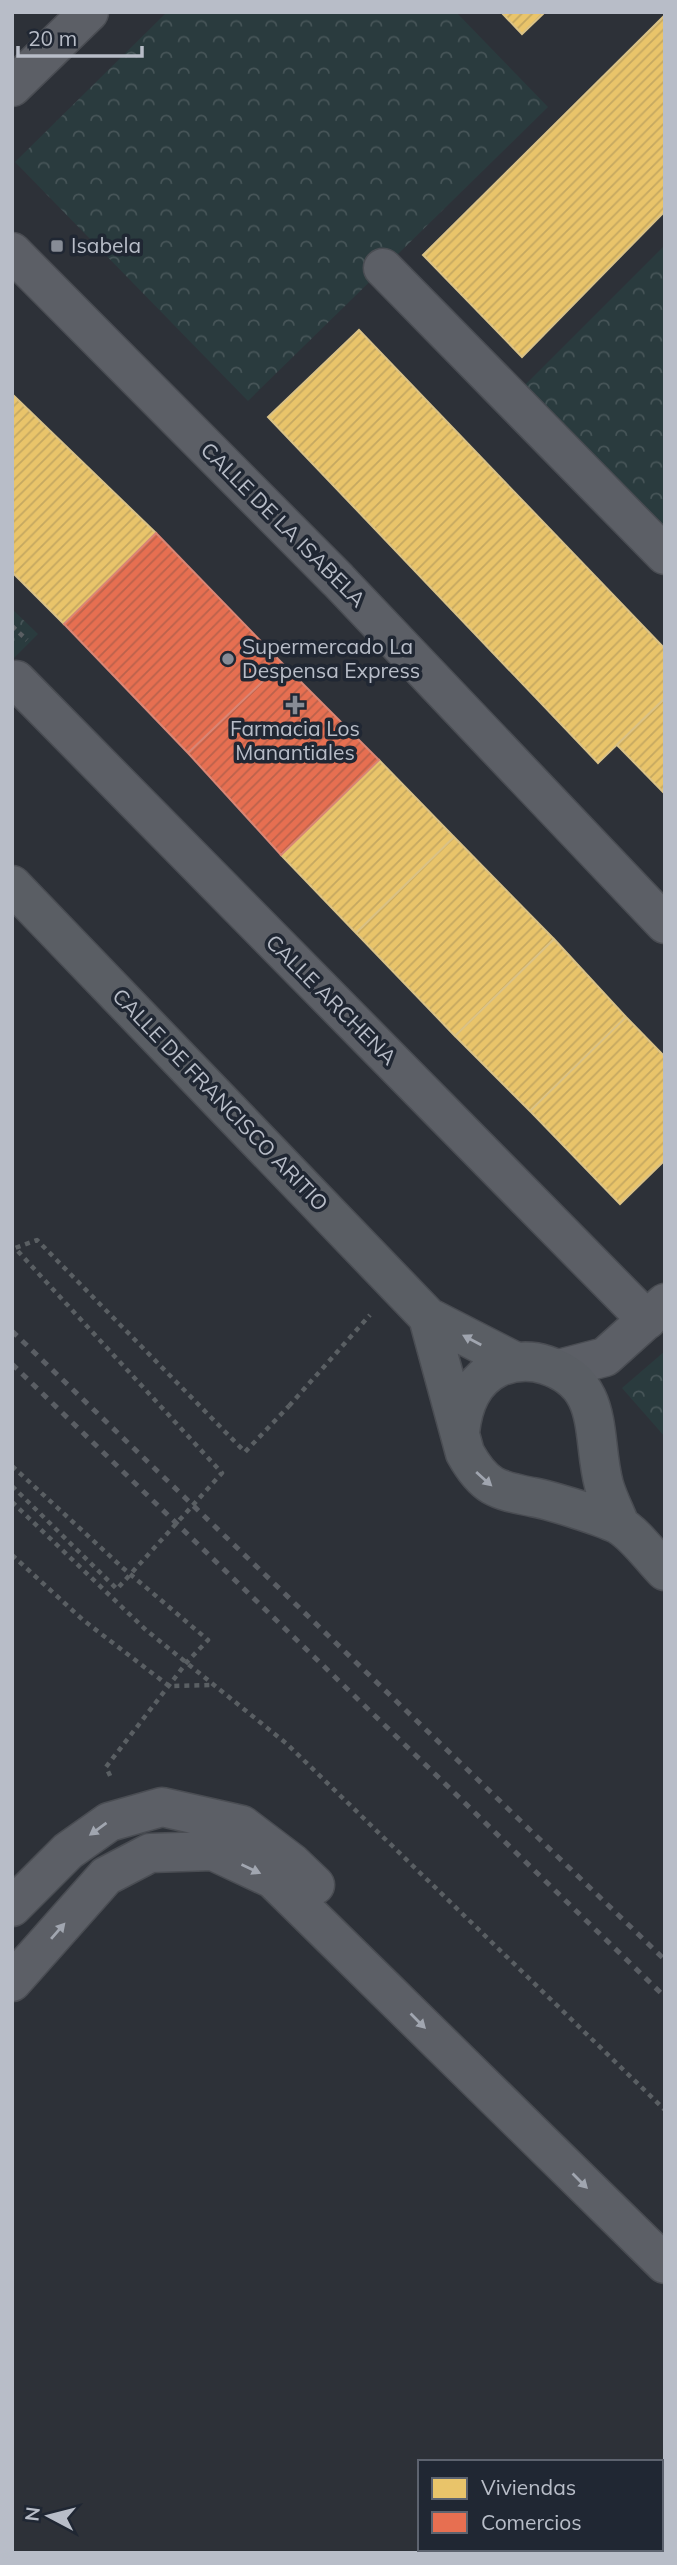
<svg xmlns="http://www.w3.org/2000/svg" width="677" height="2565" font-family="Mulish,sans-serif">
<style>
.park{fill:url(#park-crowns)}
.homes{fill:url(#homes-hatch);stroke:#dac286;stroke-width:2}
.shops{fill:url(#shops-hatch);stroke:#d98675;stroke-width:2}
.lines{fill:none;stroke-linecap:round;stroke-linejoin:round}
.street-casing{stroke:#4a4d53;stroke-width:41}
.secondary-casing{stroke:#4a4d53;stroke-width:41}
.path{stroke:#5a5f63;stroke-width:4.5;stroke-dasharray:5 5;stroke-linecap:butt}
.street{stroke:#5c5f66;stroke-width:38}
.secondary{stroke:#5a5e64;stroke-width:38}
.rail{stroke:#5a5e64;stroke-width:5;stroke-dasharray:7 7;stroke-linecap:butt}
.path-bridge{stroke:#5a5f63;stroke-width:4.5;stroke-dasharray:5 5;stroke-linecap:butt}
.oneway{fill:#a0a5af}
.oneway2{fill:#a1a6b0}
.poi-dot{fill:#878c96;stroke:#202733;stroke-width:2.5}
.labels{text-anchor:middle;stroke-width:7;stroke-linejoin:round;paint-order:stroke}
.poi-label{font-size:21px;fill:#b8bdc8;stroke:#202733;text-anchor:start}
.street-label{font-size:21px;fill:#b8bdc8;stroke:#202733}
</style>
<defs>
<pattern id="park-crowns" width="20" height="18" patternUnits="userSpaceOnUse" patternTransform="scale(1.75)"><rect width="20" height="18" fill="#2a3b3e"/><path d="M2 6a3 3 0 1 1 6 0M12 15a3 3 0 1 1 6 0" fill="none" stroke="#475558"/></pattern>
<pattern id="homes-hatch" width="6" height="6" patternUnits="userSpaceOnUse" patternTransform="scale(1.75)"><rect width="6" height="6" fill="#e9c46a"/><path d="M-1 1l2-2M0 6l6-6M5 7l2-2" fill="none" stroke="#c5a861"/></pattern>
<pattern id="shops-hatch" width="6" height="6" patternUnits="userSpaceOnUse" patternTransform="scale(1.75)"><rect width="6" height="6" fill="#e76f51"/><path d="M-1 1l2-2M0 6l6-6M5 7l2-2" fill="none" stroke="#bb624c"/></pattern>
</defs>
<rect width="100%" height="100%" fill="#2d3138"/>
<!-- park -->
<path class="park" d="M167,12H456L548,107L248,401L15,162Z
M665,245V533L522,388Z
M12,609L38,634L12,660Z
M665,1351V1437L622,1388Z"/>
<!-- homes -->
<path class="homes" d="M501,12H545L522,34Z
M665,15V211L522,357L423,255Z
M359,330L665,649V698L598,763L268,417Z
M12,394L156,533L64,624L12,572Z
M665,698V794L617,745Z
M379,760L454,837L356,933L281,855Z
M454,837L554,939L455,1036L356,933Z
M554,939L626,1017L530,1111L455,1036Z
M626,1017L665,1057V1160L620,1204L530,1111Z"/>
<!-- shops -->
<path class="shops" d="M156,533L282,663L188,753L64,624Z
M282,663L379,760L281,855L188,753Z"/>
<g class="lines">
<!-- street casing -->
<g class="street-casing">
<path id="street" d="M12,87L89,12
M12,252L338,580L665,924
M383,268L665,555
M16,680L647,1320
M559,1369L605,1357L665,1303
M12,1907L68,1851L109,1822L162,1807L242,1825L292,1863L315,1885
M12,1982L106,1876L150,1853L213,1851L273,1879L665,2264"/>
</g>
<!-- secondary casing -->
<g class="secondary-casing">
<path id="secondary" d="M12,885L428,1317L516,1362
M428,1317L465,1453C484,1487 496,1490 532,1497C550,1500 604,1517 619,1525C636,1535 651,1557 665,1571
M460,1432C463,1405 472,1380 499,1367C514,1361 531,1360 546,1365C606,1384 591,1437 604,1485C608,1499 615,1512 620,1525"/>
</g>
<!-- path -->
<path class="path" d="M12,626L27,640
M289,1406L370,1315
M12,1466L123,1568L208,1640L187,1662L106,1767L112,1780
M12,1502L146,1630L287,1744L665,2110
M12,1555L83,1620L169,1686L212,1685"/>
<!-- street -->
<use href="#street" class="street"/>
<!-- secondary -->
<use href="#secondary" class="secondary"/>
<!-- rail -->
<path class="rail" d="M12,1331L665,1960
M12,1364L665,1997"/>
<!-- path-bridge -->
<path class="path-bridge" d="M12,1486L117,1589L222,1473L15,1248L37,1240L245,1452L289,1406"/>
</g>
<!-- one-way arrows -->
<defs><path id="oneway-solid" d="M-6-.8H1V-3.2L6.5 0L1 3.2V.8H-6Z" transform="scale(1.75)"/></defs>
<g class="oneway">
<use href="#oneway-solid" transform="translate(472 1340) rotate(-152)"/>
<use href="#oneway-solid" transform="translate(484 1479) rotate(42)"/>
</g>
<g class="oneway2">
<use href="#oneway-solid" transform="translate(98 1829) rotate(144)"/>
<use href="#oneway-solid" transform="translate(251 1869) rotate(25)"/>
<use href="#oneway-solid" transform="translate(58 1931) rotate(-49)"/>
<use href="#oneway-solid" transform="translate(418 2021) rotate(45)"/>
<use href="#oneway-solid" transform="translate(580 2181) rotate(45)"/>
</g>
<!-- markers -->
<g class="poi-dot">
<rect x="50" y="239" width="14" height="14" rx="3.5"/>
<circle cx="228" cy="659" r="7"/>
<path d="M291.5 694.5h7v7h7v7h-7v7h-7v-7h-7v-7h7z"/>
</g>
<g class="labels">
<!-- poi labels -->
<g class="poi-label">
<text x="71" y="253">Isabela</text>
<text x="242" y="654">Supermercado La<tspan x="242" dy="24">Despensa Express</tspan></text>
<text x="295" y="736" text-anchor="middle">Farmacia Los<tspan x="295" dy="24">Manantiales</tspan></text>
</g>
<!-- street labels -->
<g class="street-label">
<text transform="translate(283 525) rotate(45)" y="7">CALLE DE LA ISABELA</text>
<text transform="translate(331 1000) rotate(45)" y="7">CALLE ARCHENA</text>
<text transform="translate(220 1100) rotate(46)" y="7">CALLE DE FRANCISCO ARITIO</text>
</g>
</g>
<!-- border -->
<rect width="677" height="2565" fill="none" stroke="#b8bdc8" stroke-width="28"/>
<!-- legend -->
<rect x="418" y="2460" width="245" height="91" fill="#202733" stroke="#5d636f" stroke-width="2"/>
<rect x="432" y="2478" width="35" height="21" fill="#e9c46a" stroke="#5d636f" stroke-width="2"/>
<text x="481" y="2495" font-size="21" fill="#b8bdc8">Viviendas</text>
<rect x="432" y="2512" width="35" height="21" fill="#e76f51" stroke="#5d636f" stroke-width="2"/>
<text x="481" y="2530" font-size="21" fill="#b8bdc8">Comercios</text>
<!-- north arrow -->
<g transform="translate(49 2516) rotate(277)" stroke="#202733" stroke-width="5" paint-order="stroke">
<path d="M0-5L12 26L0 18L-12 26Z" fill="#b8bdc8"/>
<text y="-10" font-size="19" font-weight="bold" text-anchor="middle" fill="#b8bdc8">N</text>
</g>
<!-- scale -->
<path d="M18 46v10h124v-10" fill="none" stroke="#b8bdc8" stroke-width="3.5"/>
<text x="28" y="46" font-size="21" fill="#b8bdc8" stroke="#202733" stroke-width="5" paint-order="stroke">20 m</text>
</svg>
